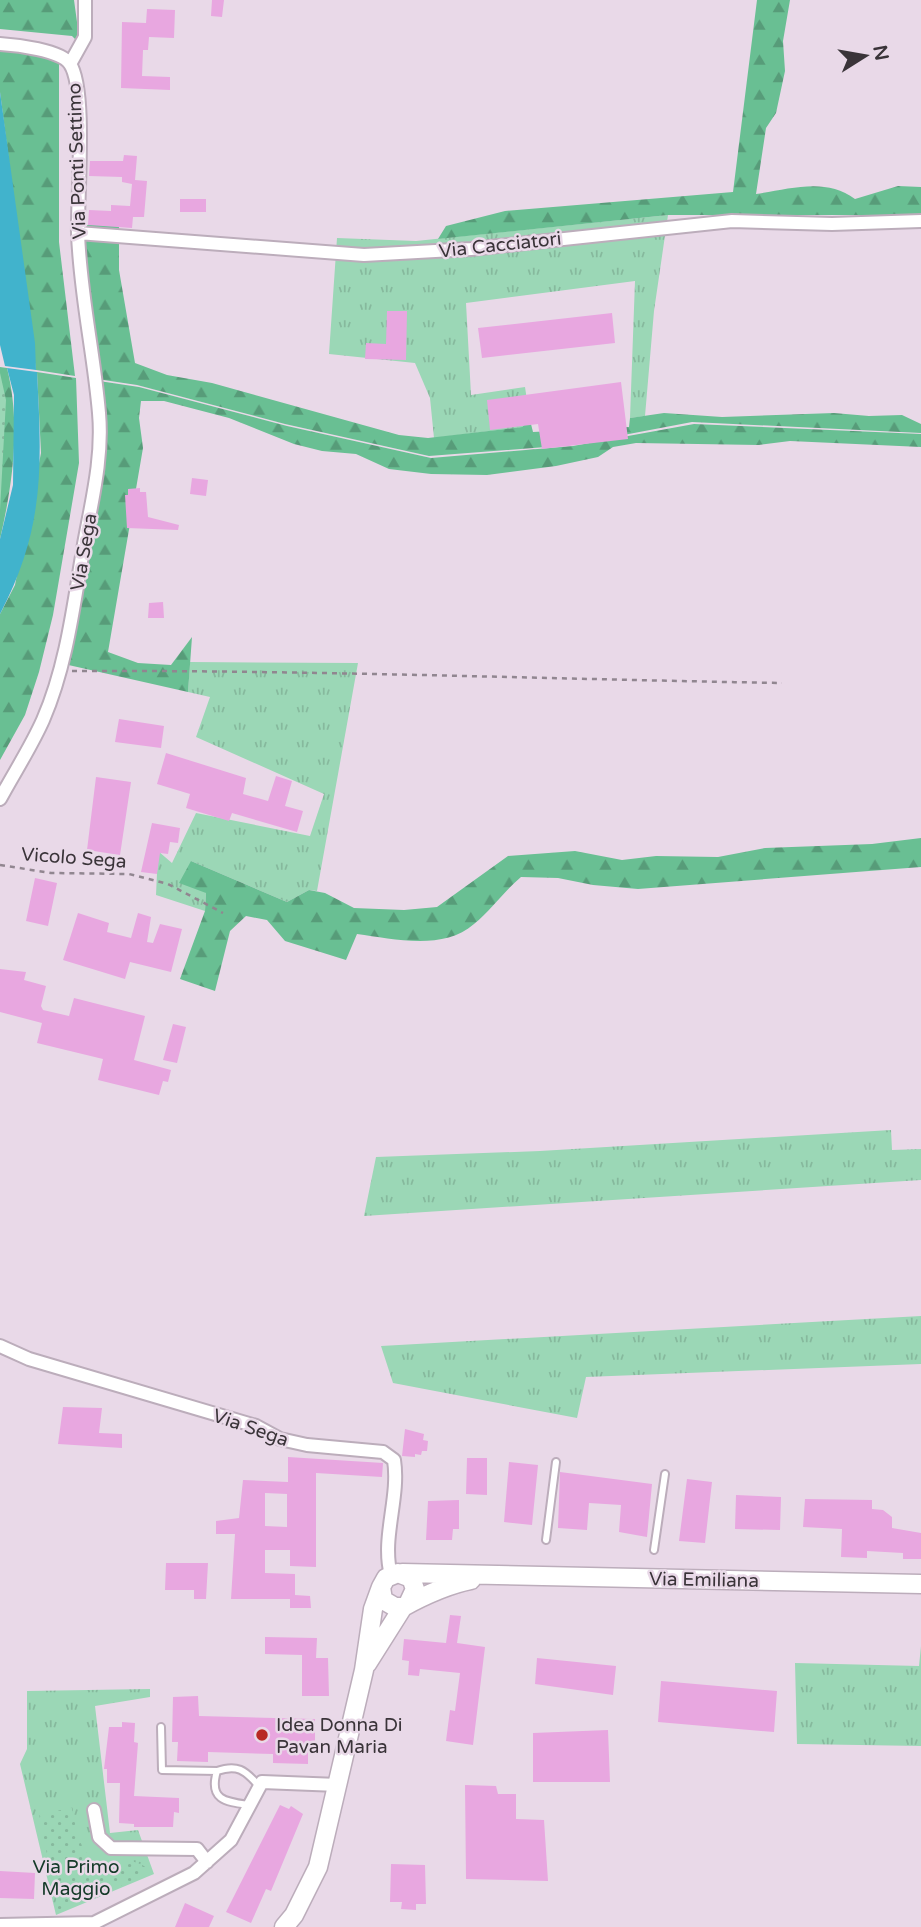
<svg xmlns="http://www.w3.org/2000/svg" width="921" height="1927" font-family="'Varela Round',sans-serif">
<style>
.grass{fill:url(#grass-tufts)}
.forest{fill:url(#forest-firs)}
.park{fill:url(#park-dots)}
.water{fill:#41b3cc}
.building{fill:#e8a7e0;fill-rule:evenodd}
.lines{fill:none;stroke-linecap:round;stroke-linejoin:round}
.lane-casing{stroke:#bcadbb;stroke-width:10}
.street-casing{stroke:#bcadbb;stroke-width:16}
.secondary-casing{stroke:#bcadbb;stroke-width:21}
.path{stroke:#918690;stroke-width:2.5;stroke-dasharray:5 5;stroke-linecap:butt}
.lane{stroke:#fff;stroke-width:6}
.street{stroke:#fff;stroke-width:12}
.secondary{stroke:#fff;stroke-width:18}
.poi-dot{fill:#b82a22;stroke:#e9d9e8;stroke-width:2.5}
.labels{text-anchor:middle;stroke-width:5;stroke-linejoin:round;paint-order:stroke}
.street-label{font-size:19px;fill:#3a3439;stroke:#e9d9e8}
.poi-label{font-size:19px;fill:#3a3439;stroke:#e9d9e8;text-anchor:start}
.park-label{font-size:19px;fill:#143a28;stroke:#e9d9e8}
</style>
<defs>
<pattern id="grass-tufts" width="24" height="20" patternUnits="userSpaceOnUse" patternTransform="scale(1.75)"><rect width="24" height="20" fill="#9bd7b6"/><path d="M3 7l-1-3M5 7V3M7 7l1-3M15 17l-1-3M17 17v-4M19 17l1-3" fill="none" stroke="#86b99d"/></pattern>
<pattern id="forest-firs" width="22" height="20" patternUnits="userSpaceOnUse" patternTransform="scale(1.75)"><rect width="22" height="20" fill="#69bf93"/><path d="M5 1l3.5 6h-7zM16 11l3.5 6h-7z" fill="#579c79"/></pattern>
<pattern id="park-dots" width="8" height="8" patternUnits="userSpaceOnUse" patternTransform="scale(1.75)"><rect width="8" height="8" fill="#9bd7b6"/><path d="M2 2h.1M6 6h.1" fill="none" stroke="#86b99d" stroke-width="1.8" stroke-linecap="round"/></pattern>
</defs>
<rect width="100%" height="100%" fill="#e9d9e8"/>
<!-- grass -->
<path class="grass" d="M668,215L654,311L645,416L630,418L635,281L466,303L471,395L525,387L530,420L522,427L434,438L430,398L415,363L329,354L337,238L416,241Z
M190,662L358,663L317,891L309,890L287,902L191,861L206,893L205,911L156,895L158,851L172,863L196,813L310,836L324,794L196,737L210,697L188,692Z
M891,1130L892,1150L921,1149V1180L364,1216L376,1157L540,1151Z
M921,1316V1364L586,1377L577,1418L393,1383L381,1346Z
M921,1646V1746L797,1744L795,1663L919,1666Z
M150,1689V1697L95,1706L110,1833L138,1830L154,1874L56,1915L20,1764L27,1749V1691Z"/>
<!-- forest -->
<path class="forest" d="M0,0H74L80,44L72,36L0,29Z
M757,0H790L783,41L785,71L776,113L766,128L756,194C790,189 826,177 855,199L898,186L921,187V215H668L438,239L446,226L505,211L733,192Z
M0,51L59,57V242L75,376L36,370L0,92Z
M101,221L119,222V270L135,363L167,375L212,383L399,435L428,438L522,427L530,420L533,432L629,427L630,418L664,413L722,417L834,413L869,416L902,415L921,424V433L692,422L571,445L429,456L285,424L137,385L97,379L80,227Z
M0,367L7,368C21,424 13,483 0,539Z
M37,372L76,378L79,463L53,615L39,672L25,715L0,760V614L15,585L41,453Z
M99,381L139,387L287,426L431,458L573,446L694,424L921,434V447L790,441L759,445L636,443L613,447L598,457L556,466L487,475L431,474L389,469L356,454L322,451L294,444L229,418L164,401H141L139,418L143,448L108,652L138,663L171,665L192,637L188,692L64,664L97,495Z
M921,838V867L638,889L593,885L558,878L521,877C504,891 491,910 474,924C443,951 394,939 357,934L346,960L285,941L267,920L246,916L230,931L215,991L180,979L205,911L206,893L179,883L191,861L287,902L309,890L325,893L354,908L404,910L437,907L508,856L575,851L622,860L656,856L718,857L765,848L872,844Z"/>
<!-- park -->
<path class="park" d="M0,373L6,400L0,510Z
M72,1808C77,1831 78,1851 99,1864C117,1861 131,1857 147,1868L148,1875L58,1910L39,1814Z"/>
<!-- water -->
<path class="water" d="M0,92L35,343L36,370L5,366L0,345Z
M7,368L37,372C42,466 45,528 0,614V539L13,485L14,395Z"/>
<!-- building -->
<path class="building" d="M212,0H224L222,17L211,16Z
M147,9L175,10L174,38L149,37L148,50H143L142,76L170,77V90L121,88L122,22L146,23Z
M124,155L137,156L135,180L147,181L144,217H133L132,228L88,225L89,210L111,211V205L130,206L132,184L122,182V177L89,176L90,161H123Z
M180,199H206V212H180Z
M387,311H407L406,360L365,359L366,343L386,344Z
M612,313L615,343L482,358L478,328Z
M621,382L628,439L542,449L538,424L490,430L487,400Z
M192,478L208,480L206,496L190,494Z
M140,488V492H146L148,517L179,525L178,530L127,528L125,495H128V489Z
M163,602L164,618H148L149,603Z
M119,719L164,726L161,748L115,742Z
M166,753L246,778L243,794L268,801L276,776L292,781L285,806L303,811L297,832L232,813L229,821L186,808L190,794L157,784Z
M96,777L131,782L120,855L87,850Z
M152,823L180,828L178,843L170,842L168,854L160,853L157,874L141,872Z
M35,878L57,883L48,926L26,921Z
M78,913L109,923L107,932L131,938L138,913L151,917L147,942L153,943L160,924L182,929L171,972L130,962L125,979L63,960Z
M0,969L26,972L24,980L46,986L41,1006L43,1010L69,1016L74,998L145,1016L134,1060L171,1070L168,1082L163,1081L159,1095L98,1080L103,1059L37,1043L42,1023L0,1012Z
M173,1024L186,1027L177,1063L163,1060Z
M63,1407L102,1408L99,1433L122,1434V1448L58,1444Z
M405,1429L424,1434L423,1440L428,1441L427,1451H422L421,1455L415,1454V1457L402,1456Z
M288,1457L383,1463L382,1477L316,1473V1567L290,1566V1550H265V1573L295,1574V1595L310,1596L311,1608H290V1599H231L235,1534H216V1521L239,1518L243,1480L288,1482ZM265,1493L287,1494V1527L265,1526Z
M467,1458H487V1495L466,1494Z
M509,1462L538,1465L532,1525L504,1522Z
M560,1472L652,1484L647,1537L619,1532L621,1505L589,1503L587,1530L558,1528Z
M687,1479L712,1482L705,1543L679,1541Z
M736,1495L781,1497L780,1530L735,1529Z
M805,1499L872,1500V1509L883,1510L892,1517V1528L921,1533V1559H903V1553L867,1551V1558L841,1557L842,1529L803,1527Z
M459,1500V1529H453L452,1540H426L428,1501Z
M166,1563H208L206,1599H194V1590H165Z
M450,1615L461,1616L457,1643L485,1647L473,1745L446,1741L450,1710L455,1711L460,1673L420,1669L419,1676L408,1675L409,1661L402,1660L404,1639L446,1643Z
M265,1637L317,1638L316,1658H328L329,1696H302V1655L265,1654Z
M537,1658L616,1666L613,1695L535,1684Z
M661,1681L777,1691L774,1732L658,1722Z
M198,1696L199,1716L315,1719V1746H308V1764L273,1763V1754L208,1752V1762L177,1761L178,1742H172L173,1697Z
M122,1722L135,1723L134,1742L138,1743L134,1796L179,1798V1813L174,1812L173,1827H134V1824L119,1823L120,1783H107V1769H104L109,1727H122Z
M608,1730L610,1782H533V1733Z
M465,1785L496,1786L498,1794H516V1819L544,1820L548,1881L466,1879Z
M280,1805L289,1809L291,1806L303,1814L271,1891L266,1889L251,1923L226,1912Z
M391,1864L425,1865L426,1904H416V1910L401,1909L402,1902H390Z
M0,1871L35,1873L34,1899L0,1898Z
M185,1903L214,1916L209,1927H175Z"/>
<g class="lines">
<!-- lane casing -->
<g class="lane-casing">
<path id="lane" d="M546,1540L556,1462
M654,1550L665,1474
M161,1727L162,1770L217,1771
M250,1805C227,1802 208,1801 217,1771C237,1764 245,1770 258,1785"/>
</g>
<!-- street casing -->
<g class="street-casing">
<path id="street" d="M0,44C16,45 61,50 70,64C87,89 77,198 78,233C80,294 94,353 99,413C103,457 92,500 84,544C74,602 67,665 43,720C31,747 14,773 0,799
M70,64L85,37V0
M78,233L364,255L471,249L732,221L832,224L921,221
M0,1346L29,1359L256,1426L280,1439L307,1445L383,1452L394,1460C400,1498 381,1538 391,1575
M94,1810L99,1837L111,1848L197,1849L207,1862
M0,1925L94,1923L194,1873L231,1840L262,1782L338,1785"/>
</g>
<!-- secondary casing -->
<g class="secondary-casing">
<path id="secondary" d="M402,1573L921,1584
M408,1604L415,1589L411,1578L398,1573L386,1578L381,1587L383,1600L395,1607H403C425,1595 446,1585 471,1580
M367,1664L403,1607
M284,1927L294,1915L318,1867L364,1670L373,1609L381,1587"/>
</g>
<!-- path -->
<path class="path" d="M72,671C309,670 545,679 782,683
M0,865L51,873L129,874L168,884L223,913"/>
<!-- lane -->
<use href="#lane" class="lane"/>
<!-- street -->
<use href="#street" class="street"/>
<!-- secondary -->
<use href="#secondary" class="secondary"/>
</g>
<!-- markers -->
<circle class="poi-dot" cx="262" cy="1735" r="7"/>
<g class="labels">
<!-- street labels -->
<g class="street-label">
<text transform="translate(76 161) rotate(-92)" y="7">Via Ponti Settimo</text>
<text transform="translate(500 244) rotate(-6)" y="7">Via Cacciatori</text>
<text transform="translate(83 552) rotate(-80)" y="7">Via Sega</text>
<text transform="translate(74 857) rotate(4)" y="7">Vicolo Sega</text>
<text transform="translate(251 1427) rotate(19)" y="7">Via Sega</text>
<text transform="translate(704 1579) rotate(1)" y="7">Via Emiliana</text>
</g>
<!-- poi labels -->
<g class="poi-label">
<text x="276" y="1731">Idea Donna Di<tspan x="276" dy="22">Pavan Maria</tspan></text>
</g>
<!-- park labels -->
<g class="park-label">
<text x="76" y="1873">Via Primo<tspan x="76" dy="22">Maggio</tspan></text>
</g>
</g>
<!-- north arrow -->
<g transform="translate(865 56) rotate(79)" stroke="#e9d9e8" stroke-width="5" paint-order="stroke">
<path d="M0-5L12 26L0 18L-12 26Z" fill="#3a3439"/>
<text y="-10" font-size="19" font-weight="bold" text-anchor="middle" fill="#3a3439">N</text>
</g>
</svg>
